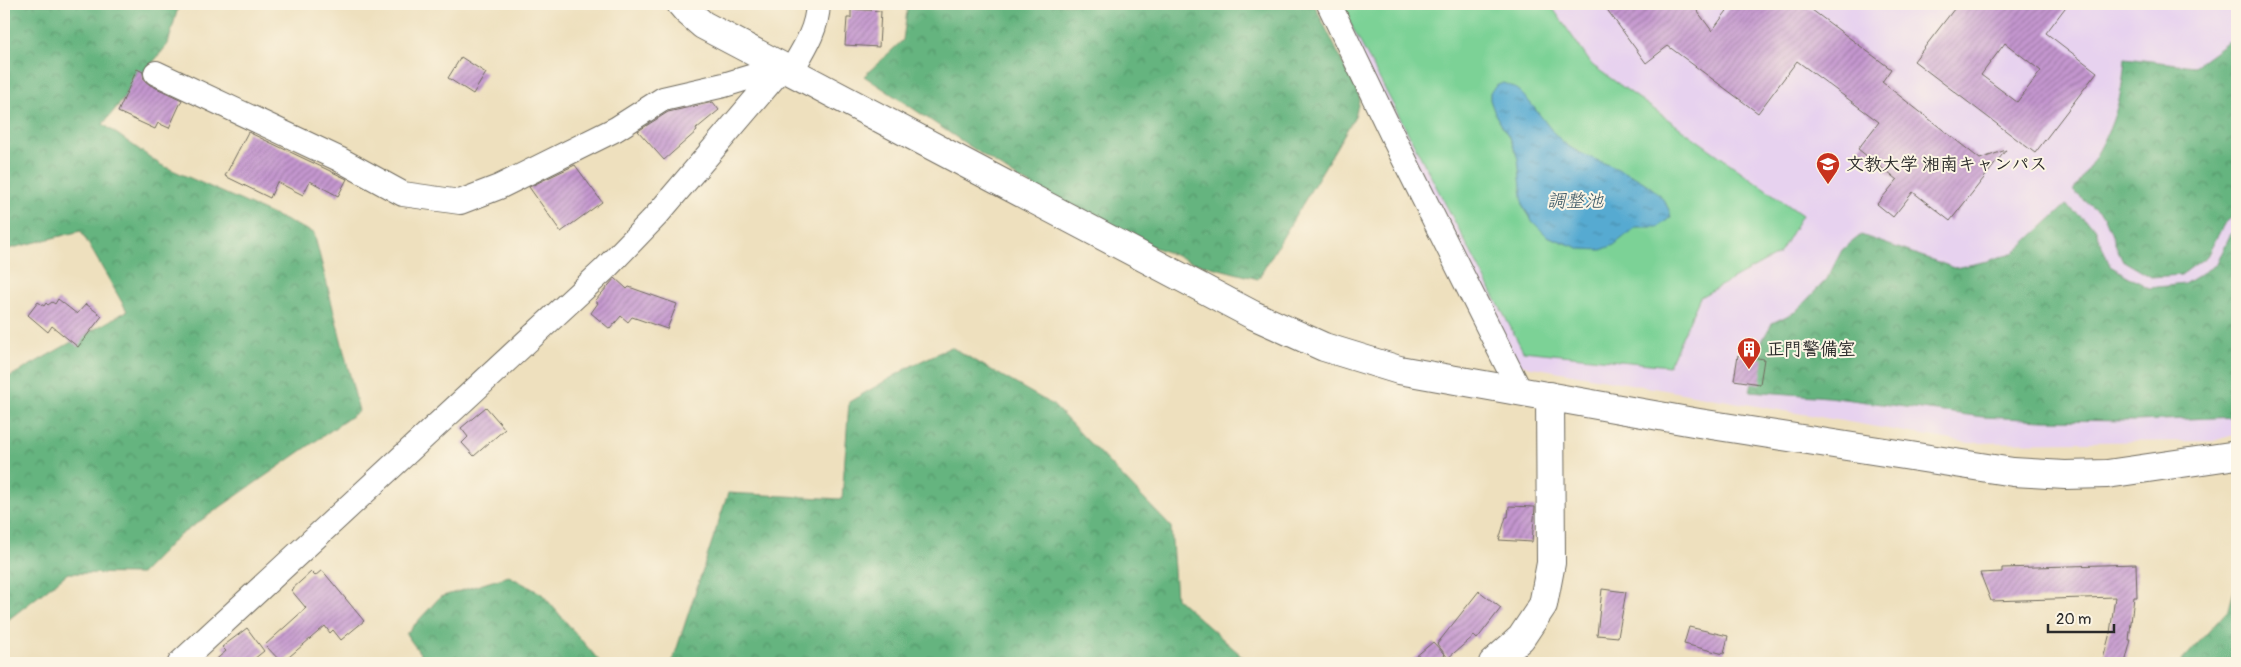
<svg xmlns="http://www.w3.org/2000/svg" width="2241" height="667" font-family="Pangolin,'Klee One',sans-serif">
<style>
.built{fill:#e7d2ef}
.grass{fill:#7cd296;stroke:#547e60}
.forest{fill:url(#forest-crowns);stroke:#487055}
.water{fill:url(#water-ripples);stroke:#406a7e}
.building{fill:url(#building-hatch);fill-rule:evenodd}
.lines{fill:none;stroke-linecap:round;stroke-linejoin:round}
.minor-casing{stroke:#6f6a5e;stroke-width:26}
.tertiary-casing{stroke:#6f6a5e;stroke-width:30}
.minor{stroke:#fff;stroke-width:24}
.tertiary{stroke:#fff;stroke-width:28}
.labels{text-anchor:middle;stroke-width:4;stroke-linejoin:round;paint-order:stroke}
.poi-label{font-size:18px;font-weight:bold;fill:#2b2b2b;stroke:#fcf5e5;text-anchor:start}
.water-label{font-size:19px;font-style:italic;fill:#3a5765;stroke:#fcf5e5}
</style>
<defs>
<pattern id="forest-crowns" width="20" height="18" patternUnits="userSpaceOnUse" patternTransform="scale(1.25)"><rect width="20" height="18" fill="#65b47f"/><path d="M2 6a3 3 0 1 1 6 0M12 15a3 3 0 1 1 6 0" fill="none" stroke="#539368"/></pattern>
<pattern id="water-ripples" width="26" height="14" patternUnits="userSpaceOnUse" patternTransform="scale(1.25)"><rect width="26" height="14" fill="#56aad1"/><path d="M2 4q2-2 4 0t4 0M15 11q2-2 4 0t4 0" fill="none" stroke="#478baa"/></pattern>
<pattern id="building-hatch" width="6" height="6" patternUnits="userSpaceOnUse" patternTransform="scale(1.25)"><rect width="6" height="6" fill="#c496cf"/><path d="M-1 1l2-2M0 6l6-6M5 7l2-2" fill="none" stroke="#9f7ba8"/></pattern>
</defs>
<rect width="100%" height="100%" fill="#fcf5e5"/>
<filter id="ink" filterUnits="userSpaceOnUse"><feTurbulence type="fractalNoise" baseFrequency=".02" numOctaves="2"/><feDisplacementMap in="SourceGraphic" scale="10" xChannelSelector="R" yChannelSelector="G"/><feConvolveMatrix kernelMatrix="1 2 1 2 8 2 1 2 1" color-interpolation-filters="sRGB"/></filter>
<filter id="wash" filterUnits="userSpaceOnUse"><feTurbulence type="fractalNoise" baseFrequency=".0096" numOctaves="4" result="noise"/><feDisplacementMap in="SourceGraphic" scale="20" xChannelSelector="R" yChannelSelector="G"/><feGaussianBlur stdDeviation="1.12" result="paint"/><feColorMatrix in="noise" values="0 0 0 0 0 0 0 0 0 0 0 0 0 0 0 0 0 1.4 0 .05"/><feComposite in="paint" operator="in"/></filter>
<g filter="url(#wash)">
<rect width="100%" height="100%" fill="#eee0be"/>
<!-- built -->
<path class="built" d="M1321,4H2237V434L2213,441L1969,443L1515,364Z"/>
<!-- grass -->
<path class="grass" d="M1340,4H1550L1592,65L1802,215L1779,254L1700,297L1669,366L1523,351Z"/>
<!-- forest -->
<path class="forest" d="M4,4H179L168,44L103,124L161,165L314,233L359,411L177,537L141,574L68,573L4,623V385L9,377L127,311L81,231L4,250Z
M908,4H1314L1360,98L1355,116L1258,279L1192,262L1136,240L1019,179L864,76L903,40Z
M2237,40V213L2224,224L2207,256L2181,275L2151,277L2122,260L2105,217L2073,191C2105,145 2121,115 2125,58L2194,66L2227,42Z
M2066,205L2095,228L2110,266L2149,288L2184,284L2217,264L2230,235L2237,229V417L2136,421L2044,420L1983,417L1828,397L1750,391L1761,343L1772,323L1795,312L1827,279L1842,250L1861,235L1955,268L1988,261L2015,252Z
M951,347L1053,405L1171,527L1176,598L1250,663H672L728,493L842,499L849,402L913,365Z
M509,576L542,594L601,663H427L406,634L440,597Z
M2237,580V663H2180L2229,609Z"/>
<!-- water -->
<path class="water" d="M1503,83C1527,87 1546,131 1568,146C1599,166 1663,176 1671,217L1658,227H1636L1614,245L1601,250L1581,249L1547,236L1533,222L1523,206L1518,159L1511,140L1496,116L1490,100V92L1496,86Z"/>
<g id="blocks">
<!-- building -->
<path class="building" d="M1603,4H1692L1712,31L1732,4H1804L1891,69L1882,82L1980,159L2006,150L1950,221L1913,192L1893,217L1877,204L1897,180L1858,149L1879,122L1797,61L1758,113L1668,46L1646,63Z
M1958,4H2068L2046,33L2097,72L2035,153L1914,61ZM2005,43L2041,71L2017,102L1981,75Z
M851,9L881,11L879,47L845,45L847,18H851Z
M461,57L486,73L473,94L448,78Z
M137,69L143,72L144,80L150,85L182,100L169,128L158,123L155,129L118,112Z
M713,102L719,110L696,129L697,131L664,160L638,131L668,112Z
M248,132L347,179L338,196L310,181L303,195L277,182L270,198L225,176Z
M575,165L602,202L561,232L529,187Z
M615,278L627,289L629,287L677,304L667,329L632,317L628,322L621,316L610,329L591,313L598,303L595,301Z
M58,299L77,314L86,304L102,316L78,347L52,326L48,332L28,315L38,302L44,306L46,303L48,305L52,302L55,304Z
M1738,355L1764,359L1760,384L1734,380Z
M486,407L505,429L474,456L462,443L468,437L461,428Z
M1509,506L1535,507L1532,542L1499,540L1506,517H1508Z
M2136,564L2137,597H2134L2129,640H2131L2125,663H2102L2110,633L2115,597L1991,601L1980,573L2002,572V568Z
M322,570L364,621L341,640L333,630L330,633L325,626L282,663L265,645L306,608L291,590L311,572L315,576Z
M1602,589L1626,592L1618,637L1597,635Z
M1479,591L1501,608L1477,639L1474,636L1448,658L1437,644Z
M1689,627L1728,636L1724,654L1684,644Z
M247,628L264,651L249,663H212L226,651L222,647Z
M1433,642L1445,655L1436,663H1408Z"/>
</g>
</g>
<g filter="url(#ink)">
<use href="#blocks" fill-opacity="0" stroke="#6f6a5e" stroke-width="1"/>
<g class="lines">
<!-- minor casing -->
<g class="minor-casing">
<path id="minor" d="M1329,4L1397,145L1520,391
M791,71C804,49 817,30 818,4
M156,73L339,159L403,194L460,202L499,187L616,129L663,99L724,85L783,67
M180,663L604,270L656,216L783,67"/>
</g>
<!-- tertiary casing -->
<g class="tertiary-casing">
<path id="tertiary" d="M681,4L687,11L703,25L1253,315L1324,347L1399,370L1699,423L2013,472L2065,475L2107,474L2237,455
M1493,663L1521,638L1543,605L1551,563L1550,396"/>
</g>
<!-- minor -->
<use href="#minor" class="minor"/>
<!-- tertiary -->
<use href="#tertiary" class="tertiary"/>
</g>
</g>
<!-- icons -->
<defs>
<g id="university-pin" transform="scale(1.25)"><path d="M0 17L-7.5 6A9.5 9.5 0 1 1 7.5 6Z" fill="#c8321e" stroke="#fcf5e5"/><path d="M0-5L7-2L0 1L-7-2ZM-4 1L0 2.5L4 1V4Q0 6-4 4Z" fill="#fff"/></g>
<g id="building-pin" transform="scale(1.25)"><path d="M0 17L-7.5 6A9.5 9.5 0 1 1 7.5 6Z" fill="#c8321e" stroke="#fcf5e5"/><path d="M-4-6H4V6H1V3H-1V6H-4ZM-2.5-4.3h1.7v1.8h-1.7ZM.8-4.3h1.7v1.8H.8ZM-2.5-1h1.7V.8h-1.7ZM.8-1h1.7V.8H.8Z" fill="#fff"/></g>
</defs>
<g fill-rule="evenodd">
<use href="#university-pin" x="1828" y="164"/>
<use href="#building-pin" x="1749" y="349"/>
</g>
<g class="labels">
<!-- poi labels -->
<g class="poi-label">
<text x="1846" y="170">文教大学 湘南キャンパス</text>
<text x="1766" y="355">正門警備室</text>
</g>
<!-- water labels -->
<g class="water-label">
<text x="1575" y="207">調整池</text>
</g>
</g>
<!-- margin -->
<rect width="2241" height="667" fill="none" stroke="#fcf5e5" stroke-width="20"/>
<!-- scale -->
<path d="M2048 624v8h66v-8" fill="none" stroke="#2b2b2b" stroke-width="2.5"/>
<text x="2056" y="624" font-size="15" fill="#2b2b2b" stroke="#fcf5e5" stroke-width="4" paint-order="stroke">20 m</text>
</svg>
